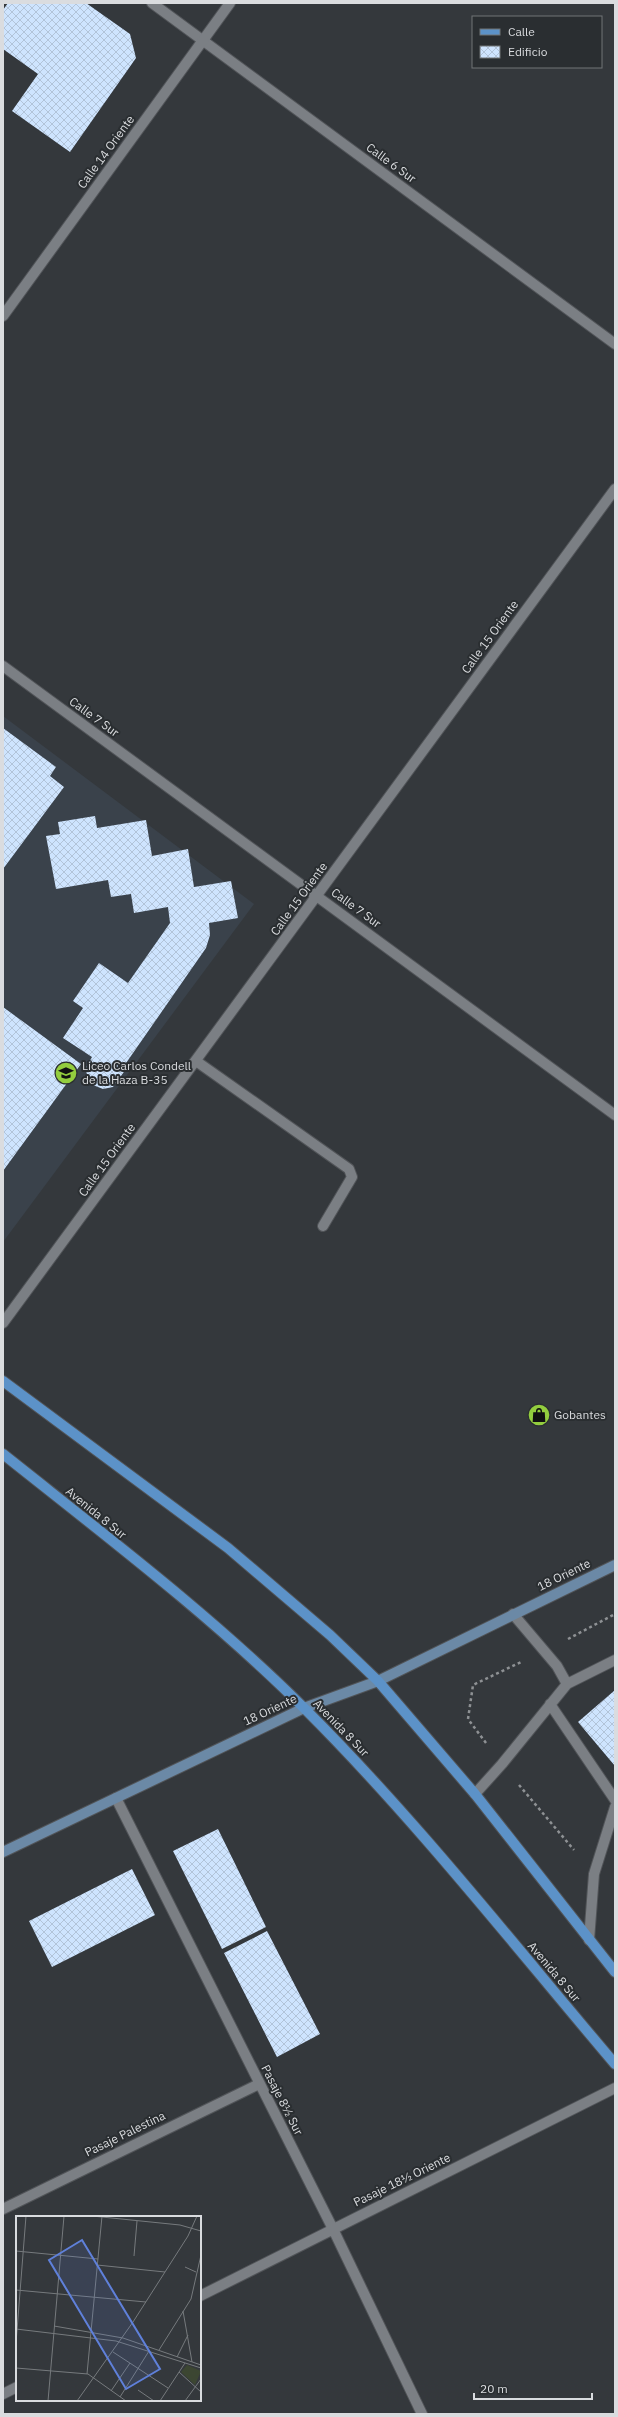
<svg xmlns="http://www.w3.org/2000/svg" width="618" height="2417" font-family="'IBM Plex Sans',sans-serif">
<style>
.built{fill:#3a424b}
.building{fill:url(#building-cross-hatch)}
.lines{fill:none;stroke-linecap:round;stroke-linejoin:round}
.service-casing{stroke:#515458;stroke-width:12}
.minor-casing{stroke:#515458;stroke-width:12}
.tertiary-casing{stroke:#515458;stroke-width:12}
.secondary-casing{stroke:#515458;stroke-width:12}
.primary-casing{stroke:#515458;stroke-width:12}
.path{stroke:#8e9194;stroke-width:2.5;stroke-dasharray:3 3;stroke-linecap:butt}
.service{stroke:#7b7f84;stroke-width:10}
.minor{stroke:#7b7f84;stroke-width:10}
.tertiary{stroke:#7b7f84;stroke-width:10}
.secondary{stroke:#6b89a6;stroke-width:10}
.primary{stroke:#5c92c8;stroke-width:10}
.labels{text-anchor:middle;stroke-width:4;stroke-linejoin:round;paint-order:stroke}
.street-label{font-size:12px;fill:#dadcdf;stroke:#2a2e31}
.poi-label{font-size:12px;fill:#dadcdf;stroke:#2a2e31;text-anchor:start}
.inset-road{fill:none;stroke:#767a7d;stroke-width:1}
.view{fill:#5f80da;fill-opacity:0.15;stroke:#5f80da;stroke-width:2}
.inset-edge{fill:none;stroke:#dadcdf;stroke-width:2}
</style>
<defs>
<pattern id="building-cross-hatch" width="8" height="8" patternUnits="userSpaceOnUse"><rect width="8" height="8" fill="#cee4fe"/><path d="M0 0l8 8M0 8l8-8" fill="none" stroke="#b2c4d9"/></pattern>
</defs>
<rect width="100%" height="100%" fill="#34383c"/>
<!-- built -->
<path class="built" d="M3,716L254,904L3,1242Z"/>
<!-- building -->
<path class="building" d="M8,3H86L130,34L136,58L70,152L12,111L38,74L3,49V10Z
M3,728L56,767L50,776L64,787L3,869Z
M95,816L97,828L146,820L152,856L188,849L194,887L231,881L238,918L209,923L210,935L206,948L124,1066L126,1069L113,1087L103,1089L93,1085L87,1076L86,1068L92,1057L63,1038L83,1008L73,1001L99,963L128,983L170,923L168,907L134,913L131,894L111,897L108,880L56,889L46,836L60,834L58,822Z
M3,1007L81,1064L3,1171Z
M615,1690V1766L578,1722Z
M218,1829L266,1927L222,1949L173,1851Z
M132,1869L155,1915L52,1967L29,1921Z
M267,1931L320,2034L277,2057L224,1953Z"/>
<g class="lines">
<!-- service casing -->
<g class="service-casing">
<path id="service" d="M196,1061L349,1169L352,1177L323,1226
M513,1614L557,1666L567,1684L615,1660
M550,1704L615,1800
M475,1794L502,1764L567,1684
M589,1940L594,1874L615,1807"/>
</g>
<!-- minor casing -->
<g class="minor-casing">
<path id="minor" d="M152,3L615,344
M3,666L615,1115
M116,1798L333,2229L422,2414
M3,2209L259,2084
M200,2296L615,2088
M3,2394L17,2387"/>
</g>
<!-- tertiary casing -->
<g class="tertiary-casing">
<path id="tertiary" d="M3,316L230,3
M3,1323L615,489"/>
</g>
<!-- secondary casing -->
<g class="secondary-casing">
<path id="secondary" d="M3,1852L304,1708L378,1681L615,1565"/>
</g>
<!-- primary casing -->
<g class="primary-casing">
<path id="primary" d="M3,1381L228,1548L330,1635L378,1681L475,1794L615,1972
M3,1454C106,1536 213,1617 306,1710C416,1820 514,1945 615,2064"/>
</g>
<!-- path -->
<path class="path" d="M568,1639L615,1614
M486,1743L468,1719L473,1685L521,1662
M519,1785L574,1850"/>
<!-- service -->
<use href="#service" class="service"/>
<!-- minor -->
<use href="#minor" class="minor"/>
<!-- tertiary -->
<use href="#tertiary" class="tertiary"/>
<!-- secondary -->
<use href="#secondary" class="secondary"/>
<!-- primary -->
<use href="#primary" class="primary"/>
</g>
<!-- icons -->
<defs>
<g id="school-disc" transform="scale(1.15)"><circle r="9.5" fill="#93cd3e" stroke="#2a2e31"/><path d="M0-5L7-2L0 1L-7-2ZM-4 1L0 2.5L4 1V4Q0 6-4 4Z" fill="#111"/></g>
<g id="shop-disc" transform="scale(1.15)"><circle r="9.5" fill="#93cd3e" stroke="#2a2e31"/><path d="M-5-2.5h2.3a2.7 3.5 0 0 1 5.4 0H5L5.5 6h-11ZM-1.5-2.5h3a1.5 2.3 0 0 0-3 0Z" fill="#111"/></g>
</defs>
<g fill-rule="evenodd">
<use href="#school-disc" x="66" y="1073"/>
<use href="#shop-disc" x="539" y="1415"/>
</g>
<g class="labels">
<!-- street labels -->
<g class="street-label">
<text transform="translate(106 152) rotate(-54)" y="4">Calle 14 Oriente</text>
<text transform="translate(391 163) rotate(36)" y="4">Calle 6 Sur</text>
<text transform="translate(490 637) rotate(-54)" y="4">Calle 15 Oriente</text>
<text transform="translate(94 717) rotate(36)" y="4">Calle 7 Sur</text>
<text transform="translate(299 899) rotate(-54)" y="4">Calle 15 Oriente</text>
<text transform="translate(356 908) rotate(36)" y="4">Calle 7 Sur</text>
<text transform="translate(107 1160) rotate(-54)" y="4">Calle 15 Oriente</text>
<text transform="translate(96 1513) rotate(39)" y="4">Avenida 8 Sur</text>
<text transform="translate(564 1575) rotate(-26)" y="4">18 Oriente</text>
<text transform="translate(270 1710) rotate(-25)" y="4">18 Oriente</text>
<text transform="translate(341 1728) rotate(46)" y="4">Avenida 8 Sur</text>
<text transform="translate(554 1972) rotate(50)" y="4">Avenida 8 Sur</text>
<text transform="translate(282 2100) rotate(63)" y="4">Pasaje 8½ Sur</text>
<text transform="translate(125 2134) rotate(-26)" y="4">Pasaje Palestina</text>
<text transform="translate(402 2180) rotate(-26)" y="4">Pasaje 18½ Oriente</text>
</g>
<!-- poi labels -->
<g class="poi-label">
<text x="82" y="1070">Liceo Carlos Condell<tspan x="82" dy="14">de la Haza B-35</tspan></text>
<text x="554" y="1419">Gobantes</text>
</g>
</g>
<!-- overview -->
<g transform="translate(16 2216)">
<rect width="185" height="185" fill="#34383c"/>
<path d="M171,149L185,155L179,169L165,156Z" fill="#3c4632"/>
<path class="inset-road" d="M76,0L164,9L185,15M0,35L82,43M118,40L121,5M81,49L149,56M169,51L180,56M0,74L130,86M167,95L176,146M38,110L107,122L185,149M0,113L100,125L185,152M0,127L10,0M143,134L175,83L185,39M97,136L152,172M161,141L172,119M0,152L72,158L110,185M163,156L185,176M71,158L86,0M122,174L138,185M95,175L114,147M104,181L133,135M32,185L48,0M61,185L117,106L172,20L181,0M144,185L169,147M169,185L185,163"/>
<path class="view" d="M66,24L144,153L110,173L33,44Z"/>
<rect width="185" height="185" class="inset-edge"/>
</g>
<!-- border -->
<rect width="618" height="2417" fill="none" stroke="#dadcdf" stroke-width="8"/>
<!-- legend -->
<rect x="472" y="16" width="130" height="52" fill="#2a2e31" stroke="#707477"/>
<rect x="480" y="29" width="20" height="6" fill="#5c92c8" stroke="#707477"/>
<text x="508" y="36" font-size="12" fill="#dadcdf">Calle</text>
<rect x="480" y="46" width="20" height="12" fill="url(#building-cross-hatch)" stroke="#707477"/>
<text x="508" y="56" font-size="12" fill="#dadcdf">Edificio</text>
<!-- scale -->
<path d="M474 2393v6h118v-6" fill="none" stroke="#dadcdf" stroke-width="2"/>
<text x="480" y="2393" font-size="12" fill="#dadcdf" stroke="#2a2e31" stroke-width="3" paint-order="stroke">20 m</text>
</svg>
